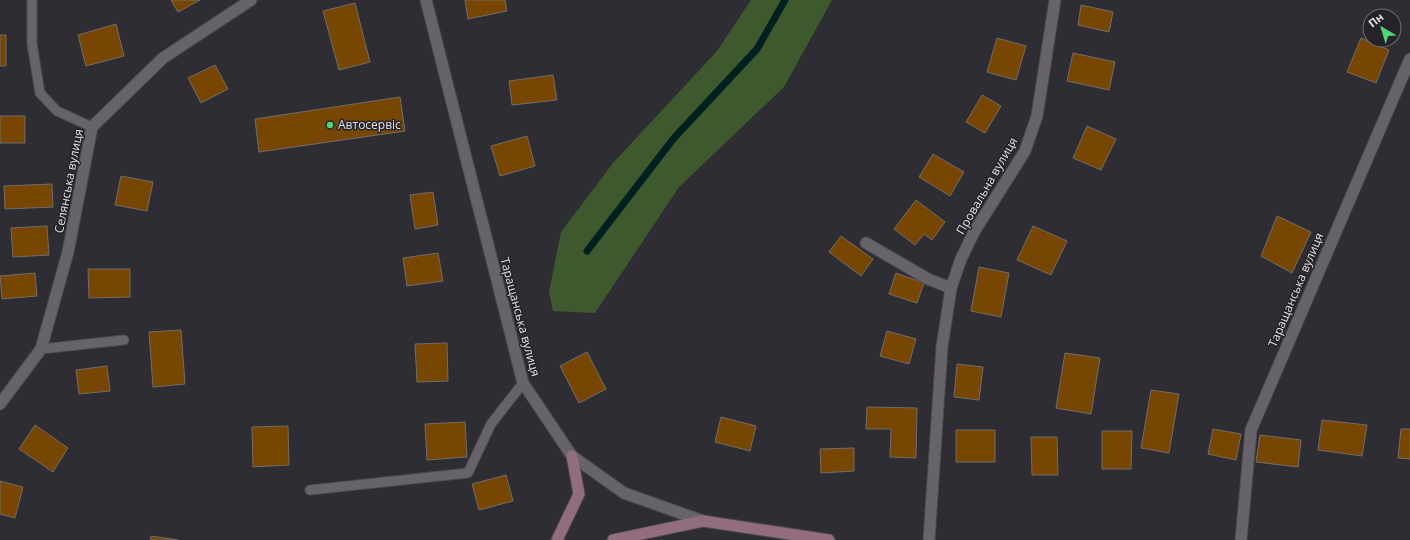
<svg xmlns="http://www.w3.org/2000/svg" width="1410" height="540" font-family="'Open Sans',sans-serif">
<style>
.green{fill:#3e592e}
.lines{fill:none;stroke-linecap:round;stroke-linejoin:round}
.stream{stroke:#001f1f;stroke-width:7}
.building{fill:#774701;stroke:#736d68}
.service-casing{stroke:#4c4a4f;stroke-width:11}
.minor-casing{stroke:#4c4a4f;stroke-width:13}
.tertiary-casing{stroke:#4c4a4f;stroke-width:13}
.secondary-casing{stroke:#4c4a4f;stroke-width:13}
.service{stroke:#66646a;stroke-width:9}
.minor{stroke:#66646a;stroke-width:11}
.tertiary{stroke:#66646a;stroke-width:11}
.secondary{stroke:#926d7d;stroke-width:11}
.poi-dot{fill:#4ed676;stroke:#252329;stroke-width:1.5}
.labels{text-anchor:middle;stroke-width:3;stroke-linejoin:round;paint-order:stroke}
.poi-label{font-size:12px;fill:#e1e0e4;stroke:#252329;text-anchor:start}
.street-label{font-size:12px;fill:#e1e0e4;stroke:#252329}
</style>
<rect width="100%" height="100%" fill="#2e2d33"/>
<!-- green -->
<path class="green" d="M751,0H832L784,87L679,187L595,313L553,311L549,292L561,232L613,163L717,51Z"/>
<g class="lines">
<!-- stream -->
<path class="stream" d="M587,251L674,138L757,49L785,0"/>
</g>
<!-- building -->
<path class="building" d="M171,0H200L178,12Z
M465,0H505L507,11L468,19Z
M355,3L370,62L339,70L323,11Z
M1081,5L1113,12L1109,32L1078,25Z
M116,24L124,56L86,66L78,35Z
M0,35H6V66H0Z
M997,38L1026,46L1016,80L987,72Z
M1361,38L1389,50L1376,83L1347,72Z
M1073,53L1115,62L1109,90L1067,81Z
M215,65L228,89L201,103L188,78Z
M553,75L557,100L512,105L509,81Z
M982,95L1001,106L985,133L966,122Z
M400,97L405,131L259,152L255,119Z
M0,116H25V143H0Z
M1087,126L1116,139L1101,170L1073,158Z
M527,136L535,166L500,176L491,146Z
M933,154L964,172L950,196L919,177Z
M121,176L153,182L147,211L115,205Z
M52,184L53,207L5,209L4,186Z
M433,192L438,225L415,229L410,195Z
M916,200L945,222L932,240L924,234L915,245L894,229Z
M1277,216L1311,232L1292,273L1261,256Z
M47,226L49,255L13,257L11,228Z
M1033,226L1067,241L1051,275L1017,260Z
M841,236L873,259L861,276L829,252Z
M438,253L443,281L407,286L403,258Z
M979,267L1009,273L1001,317L971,311Z
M88,269H130V297L89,298Z
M35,273L37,296L2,299L0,276Z
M896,273L924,283L917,303L889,294Z
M181,330L185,384L153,387L149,332Z
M887,331L916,339L909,364L880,356Z
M447,343L448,381L417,382L415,344Z
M587,352L606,389L579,403L560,366Z
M1065,353L1100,358L1091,414L1056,408Z
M957,364L983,367L979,400L954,397Z
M107,366L110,391L79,394L76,370Z
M1151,390L1179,394L1169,453L1141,448Z
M867,407L917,408L916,458L890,457L891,429H866Z
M721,417L756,426L750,451L715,442Z
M1322,420L1367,425L1362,456L1318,450Z
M465,422L467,457L427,460L425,424Z
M35,425L68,448L53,472L19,449Z
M288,426L289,465L253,467L252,427Z
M1213,429L1241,434L1236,460L1208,454Z
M1401,429H1410V459L1398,458Z
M956,430H995V462H956Z
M1102,431H1132L1131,469H1102Z
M1260,435L1301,440L1298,467L1256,462Z
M1031,437H1057L1058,475H1032Z
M854,448V471L821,473L820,449Z
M506,475L513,501L479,510L472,484Z
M0,481L23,487L15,518L0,514Z
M151,536L178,540H150Z"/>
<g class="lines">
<!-- service casing -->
<g class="service-casing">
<path id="service" d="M32,0V44L40,93L57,111L92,127
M41,349L124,340
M310,490L468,473L491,424L523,383"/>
</g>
<!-- minor casing -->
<g class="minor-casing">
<path id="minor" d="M866,243L928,279L951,288
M0,404L41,349L68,252L92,127L163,58L251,0
M929,540L942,347L951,288L961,259L974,232L1025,151L1037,116L1055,0
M1241,540L1251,430L1410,59"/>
</g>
<!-- tertiary casing -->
<g class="tertiary-casing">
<path id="tertiary" d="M426,0L523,383L572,456L624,493L703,521"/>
</g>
<!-- secondary casing -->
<g class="secondary-casing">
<path id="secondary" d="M557,540L579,494L572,456
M613,540L703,521L829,540"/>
</g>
<!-- service -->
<use href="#service" class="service"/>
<!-- minor -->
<use href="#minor" class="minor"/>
<!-- tertiary -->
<use href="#tertiary" class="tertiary"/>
<!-- secondary -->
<use href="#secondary" class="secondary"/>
</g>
<!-- markers -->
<circle class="poi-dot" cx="330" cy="125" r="4"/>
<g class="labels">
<!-- poi labels -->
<g class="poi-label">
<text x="338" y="129">Автосервіс</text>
</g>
<!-- street labels -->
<g class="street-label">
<text transform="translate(69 181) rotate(-79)" y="4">Селянська вулиця</text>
<text transform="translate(987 186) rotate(-60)" y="4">Провальна вулиця</text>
<text transform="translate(1296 290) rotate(-67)" y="4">Таращанська вулиця</text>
<text transform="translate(520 317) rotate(75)" y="4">Таращанська вулиця</text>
</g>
</g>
<!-- north arrow -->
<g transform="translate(1382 28) rotate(322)"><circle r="19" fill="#252329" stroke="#706f74"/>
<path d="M0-3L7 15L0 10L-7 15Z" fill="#4ed676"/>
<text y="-6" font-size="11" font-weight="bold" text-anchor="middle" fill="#e1e0e4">Пн</text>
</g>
</svg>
